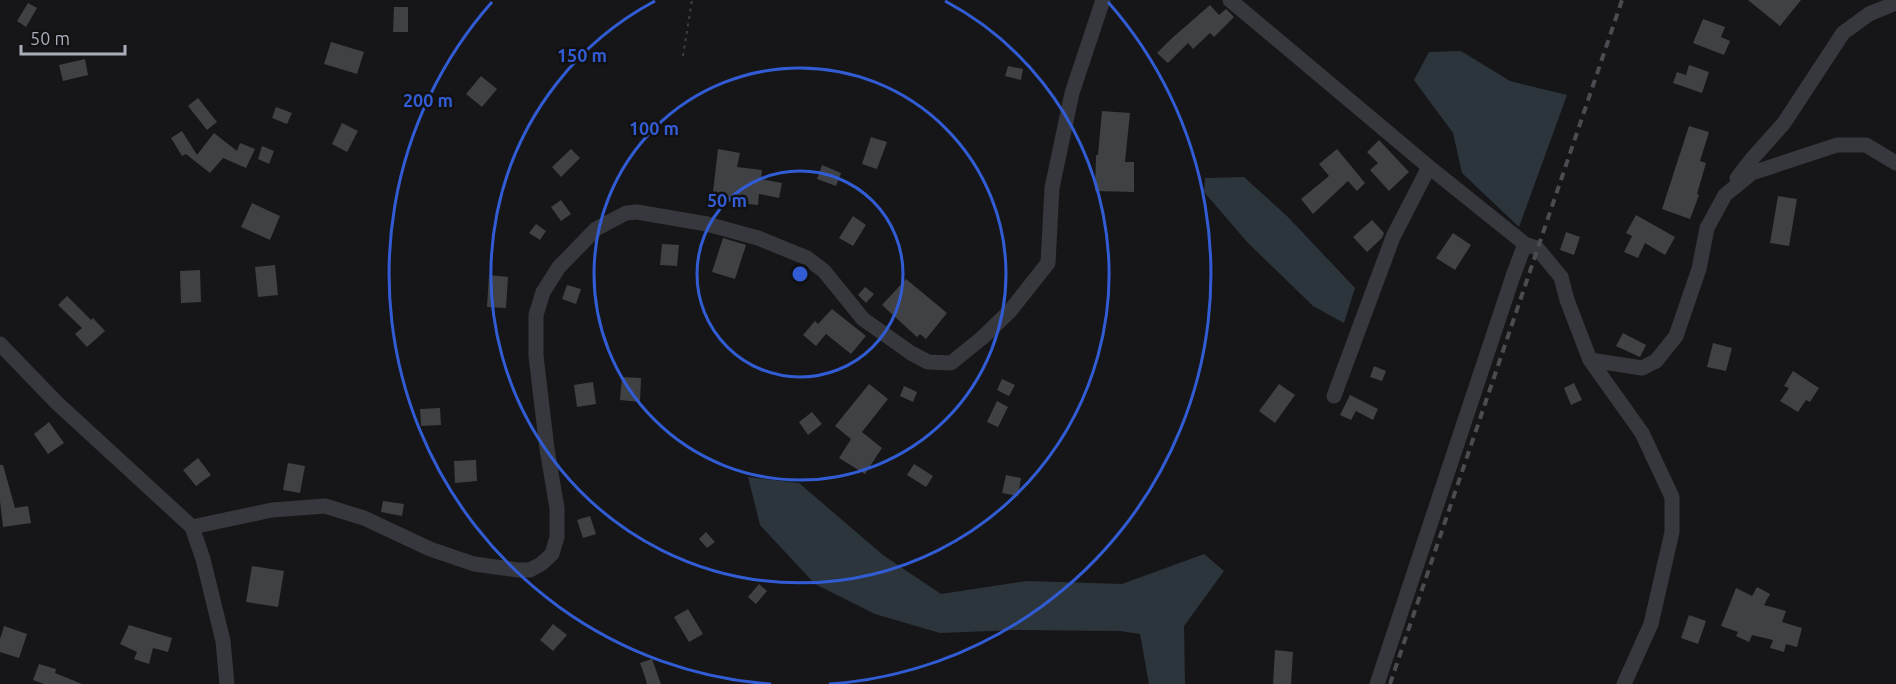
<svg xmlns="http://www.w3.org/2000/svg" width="1896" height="684" font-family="Ubuntu,sans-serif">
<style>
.water{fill:#2c353c}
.building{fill:#404145}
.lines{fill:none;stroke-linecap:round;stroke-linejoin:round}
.path{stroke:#3d3f44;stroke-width:2;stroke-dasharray:3 4.5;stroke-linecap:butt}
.minor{stroke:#37383d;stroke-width:15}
.rail{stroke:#4a4c52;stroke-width:4;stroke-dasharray:8 6;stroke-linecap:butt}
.ring{fill:none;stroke:#325cd3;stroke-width:3}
.centre{fill:#325cd3;stroke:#111113;stroke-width:3}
.ring-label{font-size:18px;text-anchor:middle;font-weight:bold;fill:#325cd3;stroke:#111113;stroke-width:5;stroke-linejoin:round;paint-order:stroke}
</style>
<rect width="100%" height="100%" fill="#161618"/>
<!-- water -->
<path class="water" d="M1461,51L1510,81L1567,95L1519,227L1462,173L1453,133L1414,80L1429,52Z
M1244,177L1288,217L1355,288L1344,323L1313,306L1248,243L1204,192L1205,178Z
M748,477L799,483L883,555L941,594L1027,581L1122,584L1204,554L1224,571L1184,626L1185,684H1149L1140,634L1120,631L1015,630L940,633L875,614L815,584L760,525Z"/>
<!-- building -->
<path class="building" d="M1748,0H1801L1780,26Z
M28,3L37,8L26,27L17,21Z
M1210,5L1219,15L1226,9L1234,17L1214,37L1210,33L1193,49L1188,43L1168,63L1157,53L1171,39Z
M394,7H408V32H393Z
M1703,19L1725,27L1721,37L1730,41L1724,55L1693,43Z
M331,42L364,52L357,74L324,64Z
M85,59L88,75L63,81L59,65Z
M1689,65L1709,72L1702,93L1673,83L1677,72L1686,75Z
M1008,66L1023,69L1021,80L1005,76Z
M481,76L497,89L482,107L466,94Z
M198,98L217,122L207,130L188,106Z
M276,107L292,113L287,124L272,118Z
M1102,111L1130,113L1125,162H1134V192L1095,191L1096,155H1098Z
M342,123L358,131L347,152L332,144Z
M1689,126L1709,132L1700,161L1706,163L1697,194L1699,195L1690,219L1662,209Z
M182,131L197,155L214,133L237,151L240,143L255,149L246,168L223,158L210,173L186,154L182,156L171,138Z
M871,137L887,142L877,169L862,164Z
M1379,140L1409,172L1389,191L1370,170L1378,163L1367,152Z
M262,146L274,151L269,164L258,159Z
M571,149L580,158L561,177L552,167Z
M718,149L740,153L737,167L762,170L761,179L782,183L779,198L759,194L758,205L712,200Z
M1337,149L1365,183L1357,191L1348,181L1313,214L1301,199L1329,176L1319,164Z
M822,165L841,173L836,186L817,179Z
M1778,196L1797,199L1789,246L1770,243Z
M561,200L571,214L561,221L551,207Z
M252,203L280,216L270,240L241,227Z
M1636,215L1675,237L1665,255L1645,243L1638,258L1624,252L1632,236L1626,233Z
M853,216L866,225L853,246L839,238Z
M1372,220L1384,233L1382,238L1367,252L1353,237Z
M536,224L546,231L540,240L529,233Z
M1566,232L1580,237L1574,255L1560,250Z
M1453,233L1471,245L1455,270L1436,258Z
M723,238L746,245L735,279L712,272Z
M662,244L679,245L677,266L660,265Z
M275,265L278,295L258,297L255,267Z
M200,270L201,302L181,303L180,271Z
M489,275L508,277L506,308L487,307Z
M906,279L947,313L926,339L920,334L917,337L882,305Z
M567,285L581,289L576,304L562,299Z
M865,287L874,294L866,303L858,295Z
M67,296L91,320L93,318L105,331L87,347L75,334L82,328L58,305Z
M832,309L866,336L851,354L826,334L816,346L803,335L815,321L818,324Z
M1623,333L1646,345L1640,357L1616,346Z
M1713,343L1732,348L1726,371L1707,367Z
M1374,366L1386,371L1382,381L1370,377Z
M1793,371L1819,388L1810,402L1806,400L1798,412L1780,401L1789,388L1784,386Z
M622,377L641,378L640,402L620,400Z
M1002,379L1015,385L1009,396L997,390Z
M593,382L596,404L577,407L574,385Z
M1574,383L1582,400L1571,405L1564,388Z
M869,384L888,399L862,432L882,448L865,474L839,458L851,439L835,426Z
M1279,384L1295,395L1275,423L1259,411Z
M904,386L917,392L913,402L900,396Z
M1350,395L1378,409L1373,420L1356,411L1351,420L1340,415Z
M997,401L1008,407L998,427L987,422Z
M440,408L441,425L421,426L420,409Z
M812,412L822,424L808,435L799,422Z
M49,422L64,443L48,454L34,434Z
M198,458L211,475L196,486L183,470Z
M476,460L477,481L455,483L454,461Z
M288,463L305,466L300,493L283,490Z
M914,464L933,476L926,487L907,475Z
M0,465H3L15,508L28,506L31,523L3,527L0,501Z
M1006,475L1021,478L1018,496L1002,493Z
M383,501L404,504L402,516L381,512Z
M590,516L596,534L583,538L577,520Z
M706,532L715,542L707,548L699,539Z
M252,566L284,571L278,607L246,602Z
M759,584L767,591L756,604L748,597Z
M1757,587L1770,594L1764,605L1786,611L1782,622L1802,628L1797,647L1786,644L1784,652L1770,648L1773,640L1752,635L1749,642L1736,636L1738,632L1721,626L1736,588L1752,596Z
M688,609L703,634L689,642L674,617Z
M1689,615L1706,621L1698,644L1681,638Z
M553,624L567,635L553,651L540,640Z
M129,625L172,638L168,652L153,648L149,664L134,659L137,652L120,644Z
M4,626L27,634L19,658L0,652V639Z
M1275,650L1293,652L1291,684H1273Z
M652,659L656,670L661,684H647L644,674L640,663Z
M39,664L56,669L55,673L82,684H44L33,680Z"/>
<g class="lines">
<!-- path -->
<path class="path" d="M683,56L692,0"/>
<!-- minor -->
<path class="minor" d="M1230,0L1429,167L1525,244L1537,248L1561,277L1567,300L1590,360L1642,433L1672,497V532L1651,624L1624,684
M1737,178L1751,160L1784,123L1843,33L1869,14L1896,3
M0,344L57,403L192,527L272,510L325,506L364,518L430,549L474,564L518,570H530L541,564L552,554L557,537V508L547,449L536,356V315L543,292L559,267L596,229L626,213L637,212L707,224L758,238L807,258L824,271L863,319L911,353L928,362L951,363L982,338L1010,311L1048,263L1052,188L1072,93L1103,0
M1590,360L1642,368L1656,361L1676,336L1699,269L1707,228L1725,195L1752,173L1837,145H1866L1896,163
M1334,396L1393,237L1429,167
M192,527L203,559L223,641L227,684
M1377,684L1513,276L1525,244"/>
<!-- rail -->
<path class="rail" d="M1390,684L1622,0"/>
</g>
<!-- distance rings -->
<g class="ring">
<circle cx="800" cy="274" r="103"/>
<circle cx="800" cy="274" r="206"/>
<path d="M945 1A309 309 0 1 1 655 1"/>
<path d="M771 684A411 411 0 0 1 492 2M1108 2A411 411 0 0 1 829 684"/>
</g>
<circle cx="800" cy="274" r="9" class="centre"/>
<g class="ring-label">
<text x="582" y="62">150 m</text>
<text x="428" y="107">200 m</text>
<text x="654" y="135">100 m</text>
<text x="727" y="207">50 m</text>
</g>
<!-- scale -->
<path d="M21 45v9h104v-9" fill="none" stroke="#a8adb8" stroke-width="3"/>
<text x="30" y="45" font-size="18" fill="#a8adb8" stroke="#111113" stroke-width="4.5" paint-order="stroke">50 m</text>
</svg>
